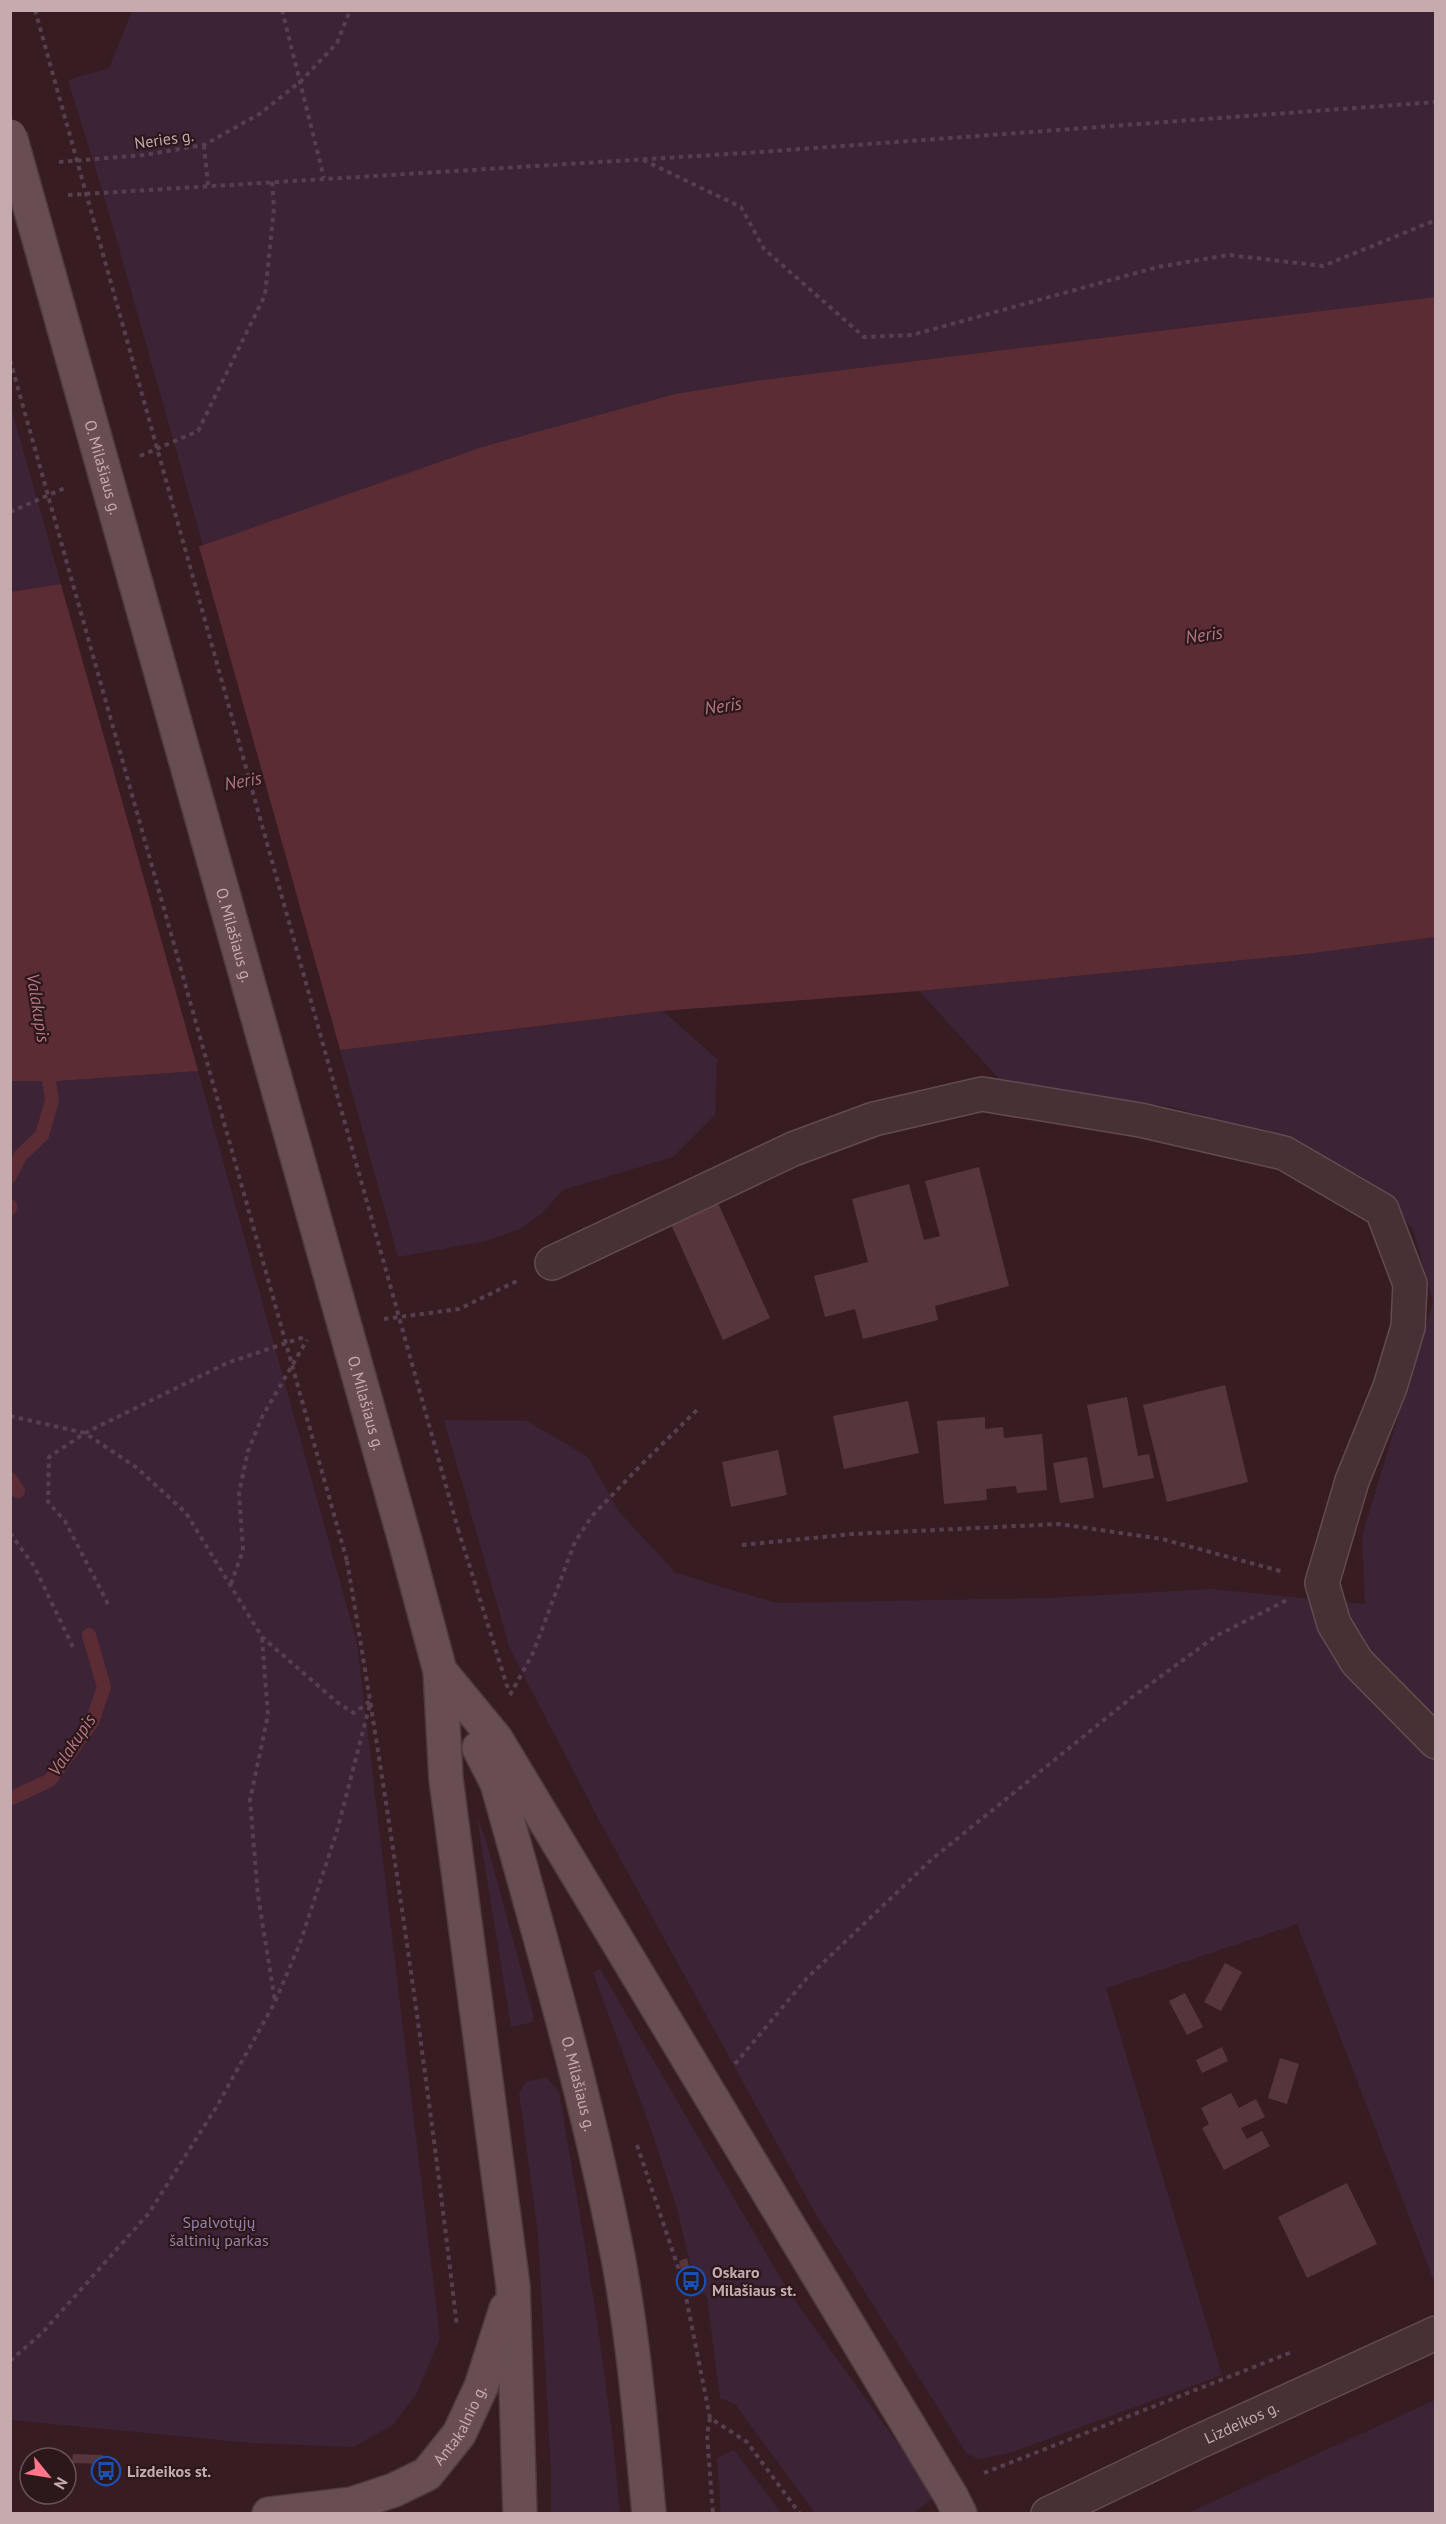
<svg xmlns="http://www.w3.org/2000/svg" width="1446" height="2524" font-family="'PT Sans',sans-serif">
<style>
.green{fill:#3c2336}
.water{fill:#5c2c34}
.pier{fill:#371d22}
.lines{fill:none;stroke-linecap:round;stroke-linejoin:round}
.stream{stroke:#5c2c34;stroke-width:14}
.building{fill:#56363c}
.minor-casing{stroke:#634b4f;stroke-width:36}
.major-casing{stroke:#513a3e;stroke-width:36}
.path{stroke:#583e4f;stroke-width:4;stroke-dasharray:4.5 4.5;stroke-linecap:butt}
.minor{stroke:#483135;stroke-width:33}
.major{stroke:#684e53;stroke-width:33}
.major-bridge-casing{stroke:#513a3e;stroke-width:36;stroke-linecap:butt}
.path-bridge{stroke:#583e4f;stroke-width:4;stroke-dasharray:4.5 4.5;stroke-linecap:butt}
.major-bridge{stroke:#684e53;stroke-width:33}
.labels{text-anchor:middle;stroke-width:4.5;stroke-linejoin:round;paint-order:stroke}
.street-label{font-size:16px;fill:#c5aaae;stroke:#2c171a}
.park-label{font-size:16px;fill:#9580ac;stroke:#2c171a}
.poi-label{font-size:16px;font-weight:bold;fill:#c5aaae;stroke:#2c171a;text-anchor:start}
.water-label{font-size:18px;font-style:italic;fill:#b57783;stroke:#2c171a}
</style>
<rect width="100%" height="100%" fill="#371d22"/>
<!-- green -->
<path class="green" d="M132,11H1435V297L761,380L675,394L482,447L203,545L107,206L68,80L109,68Z
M10,404L61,584L11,592H10Z
M1435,937V2284L1297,1924L1106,1988L1222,2375L1010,2453L979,2459L967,2454L814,2211L600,1822L510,1649L444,1420L527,1421L588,1457L619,1512L676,1573L776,1603L1047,1598L1211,1589L1365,1604L1362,1536L1433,1302L1413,1229L1373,1186L1294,1143L1172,1107L1004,1084L919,991L1306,954Z
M663,1011L717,1059L715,1115L673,1157L563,1190L541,1214L520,1229L487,1241L398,1257L340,1050Z
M198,1071L357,1643L440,2338L417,2393L393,2425L353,2447L251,2443L11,2420L10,1081H58Z
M477,1818L485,1837L533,2014V2022L511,2027Z
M600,1969L790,2294L936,2496L912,2514L815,2513L735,2404L720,2398L707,2297L694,2280L678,2212L651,2129L593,1973Z
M546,2077L559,2092C583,2232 608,2372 620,2513H551V2472L538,2234L519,2093L526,2082Z
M1435,2400V2513H1188Z
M734,2450L781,2513H721L717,2458Z"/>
<!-- water -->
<path class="water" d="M1435,297V937L1306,954L919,991L663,1011L340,1050L198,1071L58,1081H11L10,592L61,584L203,545L482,447L675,394L761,380Z"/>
<!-- pier -->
<path class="pier" d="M198,543L341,1053L199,1074L60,581Z"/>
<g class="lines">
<!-- stream -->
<path class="stream" d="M10,1176L20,1156L42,1135L47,1118L52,1100L46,1063
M10,1206V1208
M10,1479L18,1491
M10,1799L50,1780L92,1722L104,1687L89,1635"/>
</g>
<!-- building -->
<path class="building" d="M979,1167L1009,1286L935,1306L938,1320L863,1339L855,1309L825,1317L814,1276L868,1262L852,1199L909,1184L924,1240L940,1236L925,1181Z
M717,1201L770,1318L723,1340L670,1222Z
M1225,1385L1248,1482L1167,1502L1143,1405Z
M1127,1397L1138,1456L1149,1454L1154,1478L1103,1488L1087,1405Z
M908,1401L919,1453L844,1469L833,1416Z
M985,1417V1429L1003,1427L1004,1438L1042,1434L1047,1490L1017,1493L1016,1486L986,1489L987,1500L944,1504L937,1421Z
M778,1450L787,1495L731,1507L722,1462Z
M1087,1457L1094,1498L1060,1503L1053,1463Z
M1225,1963L1242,1972L1221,2011L1204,2002Z
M1185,1993L1203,2027L1187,2035L1169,2001Z
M1222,2047L1228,2061L1202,2073L1196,2060Z
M1280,2058L1299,2064L1287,2104L1268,2098Z
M1231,2093L1239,2108L1256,2099L1265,2117L1241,2128L1247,2139L1262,2131L1270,2146L1224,2170L1202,2128L1209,2124L1201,2108Z
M1347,2183L1377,2244L1307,2278L1278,2217Z
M687,2258L694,2287L686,2289L679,2261Z
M73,2454L103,2455V2464L72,2463Z"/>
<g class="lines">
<!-- minor casing -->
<g class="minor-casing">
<g id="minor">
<path d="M552,1263L793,1149L874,1119L982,1094L1140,1120L1284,1153L1382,1210L1410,1284L1408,1327L1390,1387L1352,1481L1322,1583L1334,1624L1357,1662L1436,1742"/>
<path id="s1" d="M1048,2514L1198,2442L1436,2333"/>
</g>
</g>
<!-- major casing -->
<g class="major-casing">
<g id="major">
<path d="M406,1544L440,1671L446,1779L513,2286L520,2514"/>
<path d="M440,1671L496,1739L951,2496L960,2514"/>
<path id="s2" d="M479,1748L497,1783C541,1940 587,2097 618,2257C634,2342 641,2428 649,2514"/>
<path id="s3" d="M269,2514L352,2504L394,2490L427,2474L459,2434L481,2387L506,2309"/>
</g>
</g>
<!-- path -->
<path class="path" d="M282,10L324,178
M204,145L208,185
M643,160L741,207L764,249L864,337L912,335L1158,267L1229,255L1323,266L1436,220
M59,162L144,155L204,145L261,113L301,81L337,43L350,10
M68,195L761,152L1436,102
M140,456L198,431L265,295L274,208L272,181
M10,512L67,487
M384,1319L459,1309L519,1280
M10,1416L85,1433L137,1468L186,1513L262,1637L338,1703L354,1713L370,1701
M458,1529L508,1689
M10,1533L34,1566L73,1647
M742,1545L853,1534L1059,1524L1162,1539L1284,1572
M347,1561C390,1815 427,2071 457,2327
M231,1584L243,1550L239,1493L248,1451L262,1417L307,1340
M108,1604L65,1521L48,1502L49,1457L85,1433L227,1363L307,1336
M262,1638L268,1715L250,1800L258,1896L275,2001
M510,1695L533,1653L575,1542L592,1516L641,1465L698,1409
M735,2064L807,1978L932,1859L1131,1698L1216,1636L1287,1600
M637,2145L683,2282L710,2418L747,2442L800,2514
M10,2361L43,2332L149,2213L217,2106L275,2002L300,1943L337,1831L370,1704
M710,2418L707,2435L713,2514
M984,2473L1292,2352"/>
<!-- minor -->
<use href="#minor" class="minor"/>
<!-- major -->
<use href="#major" class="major"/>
<!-- major-bridge casing -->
<g class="major-bridge-casing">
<g id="major-bridge">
<path id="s4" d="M10,136L406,1544"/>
</g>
</g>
<!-- path-bridge -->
<path class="path-bridge" d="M35,10L458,1529
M10,360L347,1561"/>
<!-- major-bridge -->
<use href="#major-bridge" class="major-bridge"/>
</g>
<!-- icons -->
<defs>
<g id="bus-ring" transform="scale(1.5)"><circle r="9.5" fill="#2c171a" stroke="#1a4fb4" stroke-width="1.5"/><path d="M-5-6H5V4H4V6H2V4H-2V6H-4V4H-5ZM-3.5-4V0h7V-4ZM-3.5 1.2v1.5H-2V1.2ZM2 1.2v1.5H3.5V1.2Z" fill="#1a4fb4"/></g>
</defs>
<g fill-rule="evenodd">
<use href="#bus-ring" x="691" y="2281"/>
<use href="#bus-ring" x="106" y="2471"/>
</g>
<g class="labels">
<!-- street labels -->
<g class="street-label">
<text transform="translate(164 139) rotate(-8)" y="6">Neries g.</text>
<text dy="6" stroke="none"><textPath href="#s4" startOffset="344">O. Milašiaus g.</textPath></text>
<text dy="6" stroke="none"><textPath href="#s4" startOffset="830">O. Milašiaus g.</textPath></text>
<text dy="6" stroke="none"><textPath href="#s4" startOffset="1316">O. Milašiaus g.</textPath></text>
<text dy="6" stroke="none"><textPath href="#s2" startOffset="351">O. Milašiaus g.</textPath></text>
<text dy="6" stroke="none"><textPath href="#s1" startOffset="214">Lizdeikos g.</textPath></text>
<text dy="6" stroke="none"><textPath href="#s3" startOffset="224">Antakalnio g.</textPath></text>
</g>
<!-- park labels -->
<g class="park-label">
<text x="219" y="2228">Spalvotųjų<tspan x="219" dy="18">šaltinių parkas</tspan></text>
</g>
<!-- poi labels -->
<g class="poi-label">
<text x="712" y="2278">Oskaro<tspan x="712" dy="18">Milašiaus st.</tspan></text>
<text x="127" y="2477">Lizdeikos st.</text>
</g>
<!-- water labels -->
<g class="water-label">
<text transform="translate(1204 635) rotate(-8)" y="6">Neris</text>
<text transform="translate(723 706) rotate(-8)" y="6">Neris</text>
<text transform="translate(243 781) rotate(-10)" y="6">Neris</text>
<text transform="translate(38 1008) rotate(81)" y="6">Valakupis</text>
<text transform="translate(72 1745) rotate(-56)" y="6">Valakupis</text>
</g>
</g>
<!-- border -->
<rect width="1446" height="2524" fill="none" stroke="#c5aaae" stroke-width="24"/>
<!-- north arrow -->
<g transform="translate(48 2476) rotate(120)"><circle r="28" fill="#2c171a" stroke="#695255" stroke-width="1.5"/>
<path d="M0-4.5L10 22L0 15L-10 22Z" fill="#ff758b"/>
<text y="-9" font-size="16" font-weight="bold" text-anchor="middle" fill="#c5aaae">N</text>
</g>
</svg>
